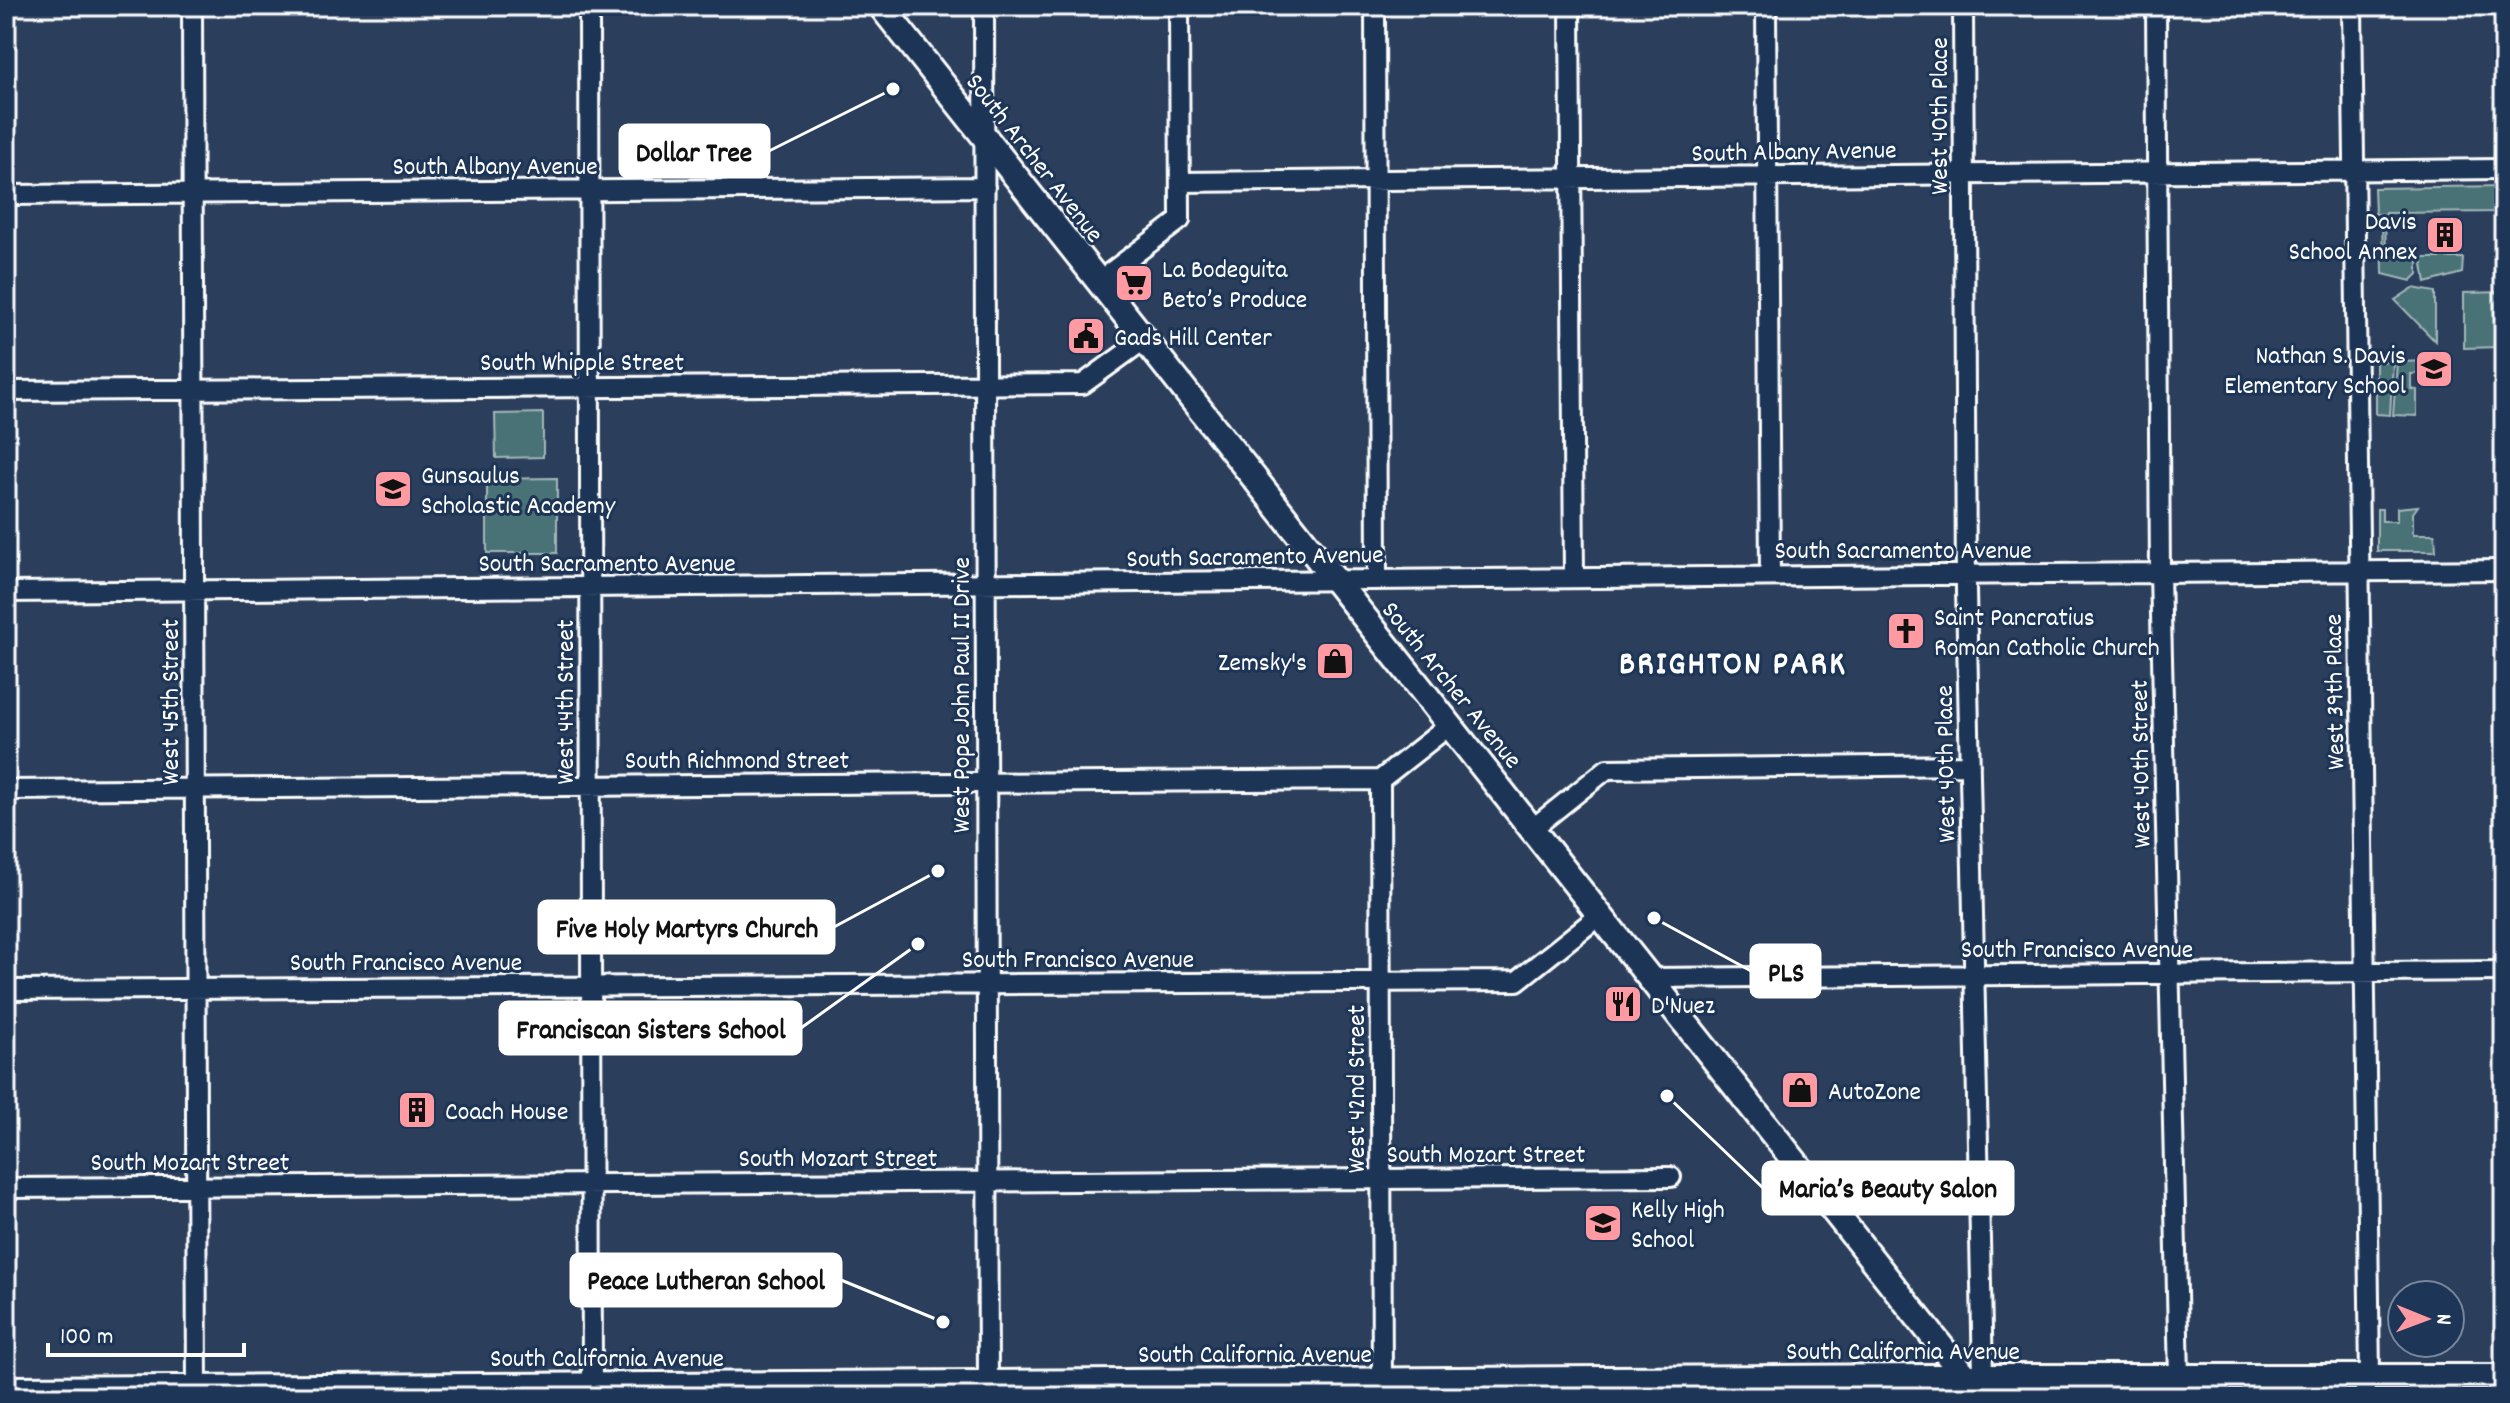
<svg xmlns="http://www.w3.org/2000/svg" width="2510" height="1403" font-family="Dekko,sans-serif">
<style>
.green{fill:#497276;stroke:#a4b8ba;stroke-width:2}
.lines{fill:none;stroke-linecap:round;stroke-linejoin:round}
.minor-casing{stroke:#fff;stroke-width:24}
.major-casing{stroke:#fff;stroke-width:30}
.minor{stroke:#1d3557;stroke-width:18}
.major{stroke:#1d3557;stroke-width:24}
.labels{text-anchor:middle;stroke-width:6;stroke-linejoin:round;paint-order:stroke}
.street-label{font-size:26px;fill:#fff;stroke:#1d3557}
.poi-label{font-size:26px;fill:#fff;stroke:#1d3557;text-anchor:start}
.district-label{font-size:34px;font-weight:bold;letter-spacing:2px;fill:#fff;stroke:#1d3557}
.leader{fill:none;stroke:#fff;stroke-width:3}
.callout-dot{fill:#fff;stroke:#1d3557;stroke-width:3}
.callout{fill:#fff;stroke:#fff;stroke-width:3}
.callout-label{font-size:28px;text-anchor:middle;font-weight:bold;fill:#111}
</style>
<rect width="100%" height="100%" fill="#2b3e5b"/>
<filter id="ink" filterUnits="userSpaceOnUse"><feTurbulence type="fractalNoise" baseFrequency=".0125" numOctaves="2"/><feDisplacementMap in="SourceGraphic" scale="16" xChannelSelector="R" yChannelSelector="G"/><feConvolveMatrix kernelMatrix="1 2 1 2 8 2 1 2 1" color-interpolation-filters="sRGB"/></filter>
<g filter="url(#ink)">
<!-- green -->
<path class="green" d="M2504,186V212L2385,213L2386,258H2418V274L2411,281L2383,274L2382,214H2375L2374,188Z
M2422,258H2463L2462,273L2426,283Z
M2413,288L2435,292V341L2395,300Z
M2504,292L2502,347L2464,348V293Z
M2432,361L2433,373L2411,374V389L2417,390V416L2393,415L2397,362Z
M2376,362H2393L2390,415L2376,414Z
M543,413V457L496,458L495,414Z
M557,478V553H487V479Z
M2418,506L2413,513V534H2435L2436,551H2377V509H2382V521H2397V508Z"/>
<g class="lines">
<!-- minor casing -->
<g class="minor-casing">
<path id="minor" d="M192,6L197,1397
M589,6L592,1397
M984,6L988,1397
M1375,6L1377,579
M1570,6L1574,578
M1766,6L1770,576
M1963,6L1966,591L1983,1377
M2156,6L2160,573L2179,1377
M2352,6L2370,1377
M1180,182L2504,169
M6,195L985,187
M1099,281L1180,220L1179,6
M6,391L1083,384L1145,339
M6,592L2504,570
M1380,780L1382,1397
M6,790L1380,780L1450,725
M1532,829L1607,769L1970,765
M1650,978L2504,971
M6,990L1517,981L1600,915
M6,1188L1671,1177
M2365,1377V1397"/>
</g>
<!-- major casing -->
<g class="major-casing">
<path id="major" d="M881,6L1981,1397
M6,1389L1931,1377H2504"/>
</g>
<!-- minor -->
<use href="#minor" class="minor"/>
<!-- major -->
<use href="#major" class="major"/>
</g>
</g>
<!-- icons -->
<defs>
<g id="building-square" transform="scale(2)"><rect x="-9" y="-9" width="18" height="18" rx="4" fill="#ff9aa2" stroke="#1d3557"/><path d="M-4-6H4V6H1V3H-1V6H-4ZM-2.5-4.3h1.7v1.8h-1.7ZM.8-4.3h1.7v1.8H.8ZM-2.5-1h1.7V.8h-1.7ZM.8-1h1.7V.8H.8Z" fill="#111"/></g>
<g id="supermarket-square" transform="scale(2)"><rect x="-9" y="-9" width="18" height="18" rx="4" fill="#ff9aa2" stroke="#1d3557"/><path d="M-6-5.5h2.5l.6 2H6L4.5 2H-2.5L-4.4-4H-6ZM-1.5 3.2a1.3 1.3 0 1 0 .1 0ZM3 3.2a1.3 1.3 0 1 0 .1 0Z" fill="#111"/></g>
<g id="civic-square" transform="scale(2)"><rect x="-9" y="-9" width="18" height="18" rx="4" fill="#ff9aa2" stroke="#1d3557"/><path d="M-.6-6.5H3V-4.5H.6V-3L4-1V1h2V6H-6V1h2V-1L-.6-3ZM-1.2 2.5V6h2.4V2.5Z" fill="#111"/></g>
<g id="school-square" transform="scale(2)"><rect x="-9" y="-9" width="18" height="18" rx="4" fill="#ff9aa2" stroke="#1d3557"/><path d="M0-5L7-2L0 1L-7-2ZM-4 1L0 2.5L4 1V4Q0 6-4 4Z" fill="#111"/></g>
<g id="church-square" transform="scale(2)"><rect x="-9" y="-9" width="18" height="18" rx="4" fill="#ff9aa2" stroke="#1d3557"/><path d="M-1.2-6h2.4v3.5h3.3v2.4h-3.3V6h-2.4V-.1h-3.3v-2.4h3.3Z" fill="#111"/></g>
<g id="shop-square" transform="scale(2)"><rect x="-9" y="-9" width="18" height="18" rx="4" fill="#ff9aa2" stroke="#1d3557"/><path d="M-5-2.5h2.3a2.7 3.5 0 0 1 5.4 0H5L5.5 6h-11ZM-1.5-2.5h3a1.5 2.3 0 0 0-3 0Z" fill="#111"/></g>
<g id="restaurant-square" transform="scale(2)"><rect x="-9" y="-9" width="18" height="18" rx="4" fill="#ff9aa2" stroke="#1d3557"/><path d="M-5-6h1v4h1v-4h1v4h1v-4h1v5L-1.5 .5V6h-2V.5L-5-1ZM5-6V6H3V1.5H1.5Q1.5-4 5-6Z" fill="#111"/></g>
</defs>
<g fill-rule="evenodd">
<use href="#building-square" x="2445" y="235"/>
<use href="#supermarket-square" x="1134" y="283"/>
<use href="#civic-square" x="1086" y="336"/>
<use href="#school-square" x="2434" y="369"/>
<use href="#school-square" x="393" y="489"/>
<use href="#church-square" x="1906" y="631"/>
<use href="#shop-square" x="1335" y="661"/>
<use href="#restaurant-square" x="1623" y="1004"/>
<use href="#shop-square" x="1800" y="1090"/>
<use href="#building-square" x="417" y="1110"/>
<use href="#school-square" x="1603" y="1223"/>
</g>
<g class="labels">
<!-- street labels -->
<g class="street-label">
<text transform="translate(1938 116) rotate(-90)" y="9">West 40th Place</text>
<text transform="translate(1794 150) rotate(-1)" y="9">South Albany Avenue</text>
<text transform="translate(1036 157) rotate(52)" y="9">South Archer Avenue</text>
<text x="495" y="174">South Albany Avenue</text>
<text x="582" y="370">South Whipple Street</text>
<text x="1903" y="558">South Sacramento Avenue</text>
<text transform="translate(1255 555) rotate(-1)" y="9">South Sacramento Avenue</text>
<text x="607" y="571">South Sacramento Avenue</text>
<text transform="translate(1453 684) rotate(51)" y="9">South Archer Avenue</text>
<text transform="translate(2333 692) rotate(-91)" y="9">West 39th Place</text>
<text transform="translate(960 695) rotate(-90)" y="9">West Pope John Paul II Drive</text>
<text transform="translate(169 702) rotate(-90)" y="9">West 45th Street</text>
<text transform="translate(564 702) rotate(-90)" y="9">West 44th Street</text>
<text x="737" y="768">South Richmond Street</text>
<text transform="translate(1944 764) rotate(-91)" y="9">West 40th Place</text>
<text transform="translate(2139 764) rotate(-91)" y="9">West 40th Street</text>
<text x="2077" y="957">South Francisco Avenue</text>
<text x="1078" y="967">South Francisco Avenue</text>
<text x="406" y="970">South Francisco Avenue</text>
<text transform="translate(1355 1089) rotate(-90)" y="9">West 42nd Street</text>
<text x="1486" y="1162">South Mozart Street</text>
<text x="838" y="1166">South Mozart Street</text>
<text x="190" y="1170">South Mozart Street</text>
<text x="1903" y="1359">South California Avenue</text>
<text x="1255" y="1362">South California Avenue</text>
<text x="607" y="1366">South California Avenue</text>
</g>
<!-- poi labels -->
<g class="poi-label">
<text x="2417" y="229" text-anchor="end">Davis<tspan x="2417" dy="30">School Annex</tspan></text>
<text x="1162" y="277">La Bodeguita<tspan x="1162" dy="30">Beto’s Produce</tspan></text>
<text x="1114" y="345">Gads Hill Center</text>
<text x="2406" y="363" text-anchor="end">Nathan S. Davis<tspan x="2406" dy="30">Elementary School</tspan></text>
<text x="421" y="483">Gunsaulus<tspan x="421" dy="30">Scholastic Academy</tspan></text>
<text x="1934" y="625">Saint Pancratius<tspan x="1934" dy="30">Roman Catholic Church</tspan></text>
<text x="1307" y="670" text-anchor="end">Zemsky's</text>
<text x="1651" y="1013">D'Nuez</text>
<text x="1828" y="1099">AutoZone</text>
<text x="445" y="1119">Coach House</text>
<text x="1631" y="1217">Kelly High<tspan x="1631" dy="30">School</tspan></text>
</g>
<!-- district labels -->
<g class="district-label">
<text x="1733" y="673">BRIGHTON PARK</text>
</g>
</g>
<!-- callouts -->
<path class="leader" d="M893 89L769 151M938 871L834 927M1654 918L1751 971M918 944L801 1028M1667 1096L1763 1188M943 1322L841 1280"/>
<g class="callout-dot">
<circle cx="893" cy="89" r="8"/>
<circle cx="938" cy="871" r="8"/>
<circle cx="1654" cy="918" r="8"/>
<circle cx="918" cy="944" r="8"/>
<circle cx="1667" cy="1096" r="8"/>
<circle cx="943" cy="1322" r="8"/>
</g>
<g class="callout">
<rect x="620" y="125" width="149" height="52" rx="8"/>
<rect x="539" y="901" width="295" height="52" rx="8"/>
<rect x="1751" y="945" width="69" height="52" rx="8"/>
<rect x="500" y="1002" width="301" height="52" rx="8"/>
<rect x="1763" y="1162" width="250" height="52" rx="8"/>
<rect x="571" y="1254" width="270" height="52" rx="8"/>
</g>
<g class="callout-label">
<text x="694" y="161">Dollar Tree</text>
<text x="687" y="937">Five Holy Martyrs Church</text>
<text x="1786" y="981">PLS</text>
<text x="651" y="1038">Franciscan Sisters School</text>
<text x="1888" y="1197">Maria’s Beauty Salon</text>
<text x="706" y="1289">Peace Lutheran School</text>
</g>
<!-- margin -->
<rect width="2510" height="1403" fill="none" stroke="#1d3557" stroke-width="32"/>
<rect x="16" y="16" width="2478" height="1371" fill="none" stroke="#fff" stroke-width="3" filter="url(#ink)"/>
<!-- north arrow -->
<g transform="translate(2426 1319) rotate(91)"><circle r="38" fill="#1d3557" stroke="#77869a" stroke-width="2"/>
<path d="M0-6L14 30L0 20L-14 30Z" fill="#ff9aa2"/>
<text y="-12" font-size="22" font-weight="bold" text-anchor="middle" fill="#ffffff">N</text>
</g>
<!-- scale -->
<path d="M48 1343v12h196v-12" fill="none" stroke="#ffffff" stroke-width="4"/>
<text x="60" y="1343" font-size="24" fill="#ffffff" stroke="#1d3557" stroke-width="6" paint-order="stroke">100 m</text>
</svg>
